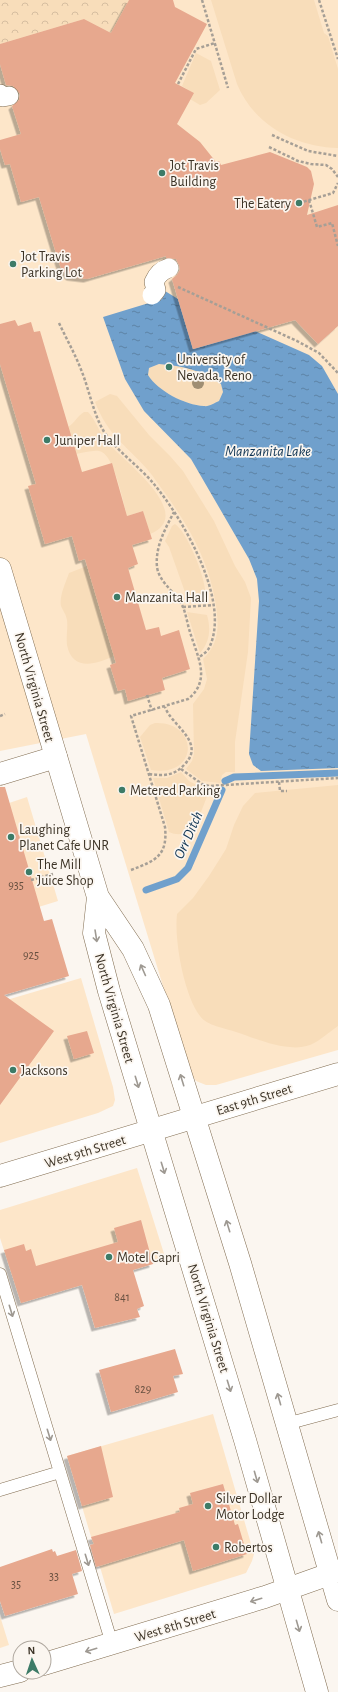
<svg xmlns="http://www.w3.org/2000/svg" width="338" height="1692" font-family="'Alegreya Sans',sans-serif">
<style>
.built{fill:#fde6c9}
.green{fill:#f8ddba}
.park{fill:url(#park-crowns)}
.water{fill:url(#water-ripples);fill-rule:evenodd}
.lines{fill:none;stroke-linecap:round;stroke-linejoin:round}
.stream{stroke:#70a0cc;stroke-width:7}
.building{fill:#e7a88e;filter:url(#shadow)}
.service-casing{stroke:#806c50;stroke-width:13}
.pedestrian-casing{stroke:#806c50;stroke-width:20}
.minor-casing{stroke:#806c50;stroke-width:23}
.tertiary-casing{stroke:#806c50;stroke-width:23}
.primary-casing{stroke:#806c50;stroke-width:23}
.path{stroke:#a69f96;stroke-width:2.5;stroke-dasharray:3 2;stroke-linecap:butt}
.service{stroke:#fff;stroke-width:12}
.pedestrian{stroke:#fff;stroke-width:19}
.minor{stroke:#fff;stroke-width:22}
.tertiary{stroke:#fff;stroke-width:22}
.primary{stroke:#fff;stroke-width:22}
.pedestrian-bridge-casing{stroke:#806c50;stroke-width:20;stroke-linecap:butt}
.pedestrian-bridge{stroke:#fff;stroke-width:19}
.tree{fill:#9f8e73}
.oneway{stroke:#9e9992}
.poi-dot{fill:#3d7b67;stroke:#fbf6f0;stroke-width:1.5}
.labels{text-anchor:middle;stroke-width:3.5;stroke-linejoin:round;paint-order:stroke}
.number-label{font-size:12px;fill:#675040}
.poi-label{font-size:14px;fill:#3c3326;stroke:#fbf6f0;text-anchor:start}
.street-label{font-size:14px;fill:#3c3326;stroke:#fbf6f0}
.water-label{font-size:15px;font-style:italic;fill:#103554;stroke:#fbf6f0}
</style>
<defs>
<pattern id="park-crowns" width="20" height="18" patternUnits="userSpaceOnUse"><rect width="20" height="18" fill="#f8ddba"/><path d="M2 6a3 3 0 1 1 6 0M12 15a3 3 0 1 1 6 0" fill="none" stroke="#d6bea0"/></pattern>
<pattern id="water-ripples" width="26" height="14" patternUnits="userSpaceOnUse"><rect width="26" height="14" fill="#70a0cc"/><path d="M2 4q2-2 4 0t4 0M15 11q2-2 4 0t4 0" fill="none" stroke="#5d83a5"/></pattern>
<filter id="shadow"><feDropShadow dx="-3.5" dy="3.5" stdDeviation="0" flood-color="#0004"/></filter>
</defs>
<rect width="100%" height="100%" fill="#fbf6f0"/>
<!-- built -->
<path class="built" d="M0,0H338V1050L216,1085H206L196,1081L189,1071L86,734L0,751Z
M27,797L58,901L0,919V806Z
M81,978L113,1087L115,1100L113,1106L98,1113L0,1143V1002Z
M137,1168L166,1260L21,1303L0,1238V1210Z
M213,1414L254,1554L252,1561L246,1573L240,1575L114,1614L67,1456Z
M0,1616L9,1645L0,1648Z"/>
<!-- green -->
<path class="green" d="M211,0H314L324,33L328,36L338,69V148C295,147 254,125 237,84Z
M196,53L211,61L220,90L206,103L200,105L190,99L193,93L182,86Z
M159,364C184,366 200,370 221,384L223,392L219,401C214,403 209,407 204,406C185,405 158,391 148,375L149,368Z
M110,394L117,396L149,435L170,456L183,471L214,521L235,566L245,582L251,598L248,652L235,742V772H226L222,775L220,783L202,781L186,769L192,761L194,754L193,704L204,689L207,679L203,659C219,644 219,627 216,606C210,564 191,530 167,496C160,487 154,477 147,469C124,443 109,437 95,402Z
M84,412H88C97,421 99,434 108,443C124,461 197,515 150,534L143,511L127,516C123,502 114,453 99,451C92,450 83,453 76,454L68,427C75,423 77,416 84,412Z
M175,524C187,531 209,585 205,598L197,601H191L186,595L169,547L165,541L172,526Z
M87,566L114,656C97,664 72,672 67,645C66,636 68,628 67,620C66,614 63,611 61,606C59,596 66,582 69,573Z
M187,612L207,615C211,629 210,642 200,653Z
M155,723C199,721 200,778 151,770L140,737L150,725Z
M181,772L189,781L206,790L208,794L194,830C185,834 178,836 169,832L153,778H167Z
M338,785V1026C329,1032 320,1041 310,1045C288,1053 257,1039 236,1032C225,1028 207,1026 200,1016C184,995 174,940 177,914L193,898L209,876L226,849L234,825L243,806L255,793Z"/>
<!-- park -->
<path class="park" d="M0,0H129L111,33L84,19L0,44Z"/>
<!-- water -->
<path class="water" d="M165,291L178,299L193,349L255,331L309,355L322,366L338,394V768L261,771L253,765L249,754L259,601L257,579L249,559L191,459L144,411L125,379L103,317L162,299ZM159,364C184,366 200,370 221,384L223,392L219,401C214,403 209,407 204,406C185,405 158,391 148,375L149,368Z"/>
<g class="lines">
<!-- stream -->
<path class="stream" d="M225,781L234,777L338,773
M146,890L177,879L188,868L222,790"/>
</g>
<!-- building -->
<path class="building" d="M129,0H173L175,7L207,24L175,83L194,93L177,124L200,142L216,162L219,161L221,165L270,152L307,167L311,171L314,184L307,215L338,205V326L318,344L295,320L193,349L172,279L177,275L180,270L179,265L176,259L166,258V256L87,279L70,277L62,270L59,263L39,197L21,202L10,164L5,165L0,149V140L21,134L12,106L19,100L20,94L13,86L6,85L0,64V44L84,19L111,33Z
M15,320L18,326L31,322L34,332L40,331L82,472L112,463L127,516L143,511L152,539L132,545L138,564L128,568L146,630L159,627L161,636L179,630L190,669L162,678L165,690L128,701L125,689L118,691L110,665L116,663L85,559L79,561L72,536L45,544L28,486L36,484L0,364V324Z
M0,787H5L44,921L52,919L69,976L4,995L54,1031L0,1105Z
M87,1031L94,1053L74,1059L67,1036Z
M141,1220L153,1264L133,1270L144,1306L137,1309L140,1317L95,1328L82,1285L21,1303L4,1250L24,1244L26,1251L31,1249L36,1266L118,1242L114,1228Z
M175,1349L183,1374L173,1376L178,1392L111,1412L99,1370Z
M101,1446L113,1497L82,1506L67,1456Z
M223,1484L235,1525L238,1524L247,1554L193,1571L184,1540L96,1567L90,1545L94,1544L91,1537L180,1512L179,1508L193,1504L190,1493Z
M52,1549L53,1552L55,1551L57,1556L76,1550L82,1571L72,1574L78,1594L5,1616L0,1601V1567Z"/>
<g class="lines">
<!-- service casing -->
<g class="service-casing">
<path id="service" d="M0,1274L112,1644
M286,1424L338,1410
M0,1490L60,1472"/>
</g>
<!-- pedestrian casing -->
<g class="pedestrian-casing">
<path id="pedestrian" d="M0,94L3,97L9,96"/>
</g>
<!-- minor casing -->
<g class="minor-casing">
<path id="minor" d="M0,774L56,757"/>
</g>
<!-- tertiary casing -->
<g class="tertiary-casing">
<path id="tertiary" d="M0,1176L338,1074"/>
</g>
<!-- primary casing -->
<g class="primary-casing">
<path id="primary" d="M0,569L98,897L133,949L159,1005L240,1263L338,1600
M98,897L94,933L109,991L245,1440L317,1692
M44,1664L265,1597L338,1571
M0,1676L20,1671"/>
</g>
<!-- path -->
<path class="path" d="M202,0L228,88
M319,0L338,59
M178,84L196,49L215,43
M272,135L308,151L338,156
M269,147L298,161L311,164L326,165L332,169L338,177
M309,200L317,227L332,223L338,246
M299,203L333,193L338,183
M178,287L297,341L319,353L338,373
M59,323C66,338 74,352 80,367C89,388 92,410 103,430C114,449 138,465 153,483C182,517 232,602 209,648C207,652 202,655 198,658
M183,607L214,605
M147,695L152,711
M0,716L5,714
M181,769L202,784L209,786L338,778
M149,774C164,776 174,776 185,764C206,742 171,725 165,707
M279,782L280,791H287
M131,870C155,861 168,856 165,827L131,716L188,699C212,680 197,656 190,632C187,623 186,613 182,605C175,592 159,582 157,567C155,547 165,529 174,512
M31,880L53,874"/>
<!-- service -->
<use href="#service" class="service"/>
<!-- pedestrian -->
<use href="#pedestrian" class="pedestrian"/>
<!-- minor -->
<use href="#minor" class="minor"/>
<!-- tertiary -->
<use href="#tertiary" class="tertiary"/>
<!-- primary -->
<use href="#primary" class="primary"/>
<!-- pedestrian-bridge casing -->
<g class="pedestrian-bridge-casing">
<path id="pedestrian-bridge" d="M152,295L156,290L154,282C157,275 162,270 169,268"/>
</g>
<!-- pedestrian-bridge -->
<use href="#pedestrian-bridge" class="pedestrian-bridge"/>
</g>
<!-- trees -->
<circle class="tree" cx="198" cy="383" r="6"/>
<!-- one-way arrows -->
<defs><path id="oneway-shaft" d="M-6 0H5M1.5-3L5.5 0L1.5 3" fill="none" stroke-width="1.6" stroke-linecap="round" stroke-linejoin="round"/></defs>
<g class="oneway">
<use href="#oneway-shaft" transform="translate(96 936) rotate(81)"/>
<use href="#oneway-shaft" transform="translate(143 970) rotate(-114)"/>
<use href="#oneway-shaft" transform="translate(182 1080) rotate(-107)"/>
<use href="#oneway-shaft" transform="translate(137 1082) rotate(73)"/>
<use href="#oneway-shaft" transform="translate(163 1168) rotate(73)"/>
<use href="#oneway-shaft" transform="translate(228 1226) rotate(-107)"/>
<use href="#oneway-shaft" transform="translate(11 1311) rotate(73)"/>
<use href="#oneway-shaft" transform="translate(229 1386) rotate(73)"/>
<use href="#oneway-shaft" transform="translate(279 1399) rotate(-106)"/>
<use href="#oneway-shaft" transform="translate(49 1435) rotate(73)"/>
<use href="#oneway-shaft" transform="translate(256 1477) rotate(74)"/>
<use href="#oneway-shaft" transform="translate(320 1537) rotate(-106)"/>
<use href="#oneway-shaft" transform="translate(87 1560) rotate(73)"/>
<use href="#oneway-shaft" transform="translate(256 1600) rotate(163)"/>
<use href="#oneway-shaft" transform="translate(298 1626) rotate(74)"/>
<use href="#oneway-shaft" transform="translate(91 1650) rotate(163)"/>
</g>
<!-- markers -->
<g class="poi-dot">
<circle cx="162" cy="173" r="4"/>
<circle cx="299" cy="203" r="4"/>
<circle cx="13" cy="264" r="4"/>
<circle cx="169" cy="367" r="4"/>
<circle cx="47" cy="440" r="4"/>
<circle cx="117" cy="597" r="4"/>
<circle cx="122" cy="790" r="4"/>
<circle cx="11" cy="837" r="4"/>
<circle cx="29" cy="872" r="4"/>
<circle cx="13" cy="1070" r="4"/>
<circle cx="109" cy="1257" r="4"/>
<circle cx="208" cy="1506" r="4"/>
<circle cx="216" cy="1547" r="4"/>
</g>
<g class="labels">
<!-- number labels -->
<g class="number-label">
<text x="16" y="889">935</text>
<text x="31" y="959">925</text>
<text x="122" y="1301">841</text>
<text x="143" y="1393">829</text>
<text x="54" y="1580">33</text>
<text x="16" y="1588">35</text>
</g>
<!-- poi labels -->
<g class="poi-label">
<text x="170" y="170">Jot Travis<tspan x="170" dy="16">Building</tspan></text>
<text x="291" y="208" text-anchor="end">The Eatery</text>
<text x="21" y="261">Jot Travis<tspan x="21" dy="16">Parking Lot</tspan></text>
<text x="177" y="364">University of<tspan x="177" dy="16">Nevada, Reno</tspan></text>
<text x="55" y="445">Juniper Hall</text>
<text x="125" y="602">Manzanita Hall</text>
<text x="130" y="795">Metered Parking</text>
<text x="19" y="834">Laughing<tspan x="19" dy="16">Planet Cafe UNR</tspan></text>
<text x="37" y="869">The Mill<tspan x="37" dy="16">Juice Shop</tspan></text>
<text x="21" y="1075">Jacksons</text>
<text x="117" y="1262">Motel Capri</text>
<text x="216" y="1503">Silver Dollar<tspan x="216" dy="16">Motor Lodge</tspan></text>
<text x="224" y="1552">Robertos</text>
</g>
<!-- street labels -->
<g class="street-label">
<text transform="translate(35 687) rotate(74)" y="5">North Virginia Street</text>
<text transform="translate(115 1008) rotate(74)" y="5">North Virginia Street</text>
<text transform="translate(254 1099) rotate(-17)" y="5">East 9th Street</text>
<text transform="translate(85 1151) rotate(-17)" y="5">West 9th Street</text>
<text transform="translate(209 1318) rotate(73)" y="5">North Virginia Street</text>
<text transform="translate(175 1625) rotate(-17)" y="5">West 8th Street</text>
</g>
<!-- water labels -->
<g class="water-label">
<text x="268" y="456">Manzanita Lake</text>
<text transform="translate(188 835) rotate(-66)" y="5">Orr Ditch</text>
</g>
</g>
<!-- north arrow -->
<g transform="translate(32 1660) rotate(357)"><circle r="19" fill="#fbf6f0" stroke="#afa89f"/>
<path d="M0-3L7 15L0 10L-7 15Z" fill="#3d7b67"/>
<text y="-6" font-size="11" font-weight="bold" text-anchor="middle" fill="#3c3326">N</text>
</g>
</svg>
